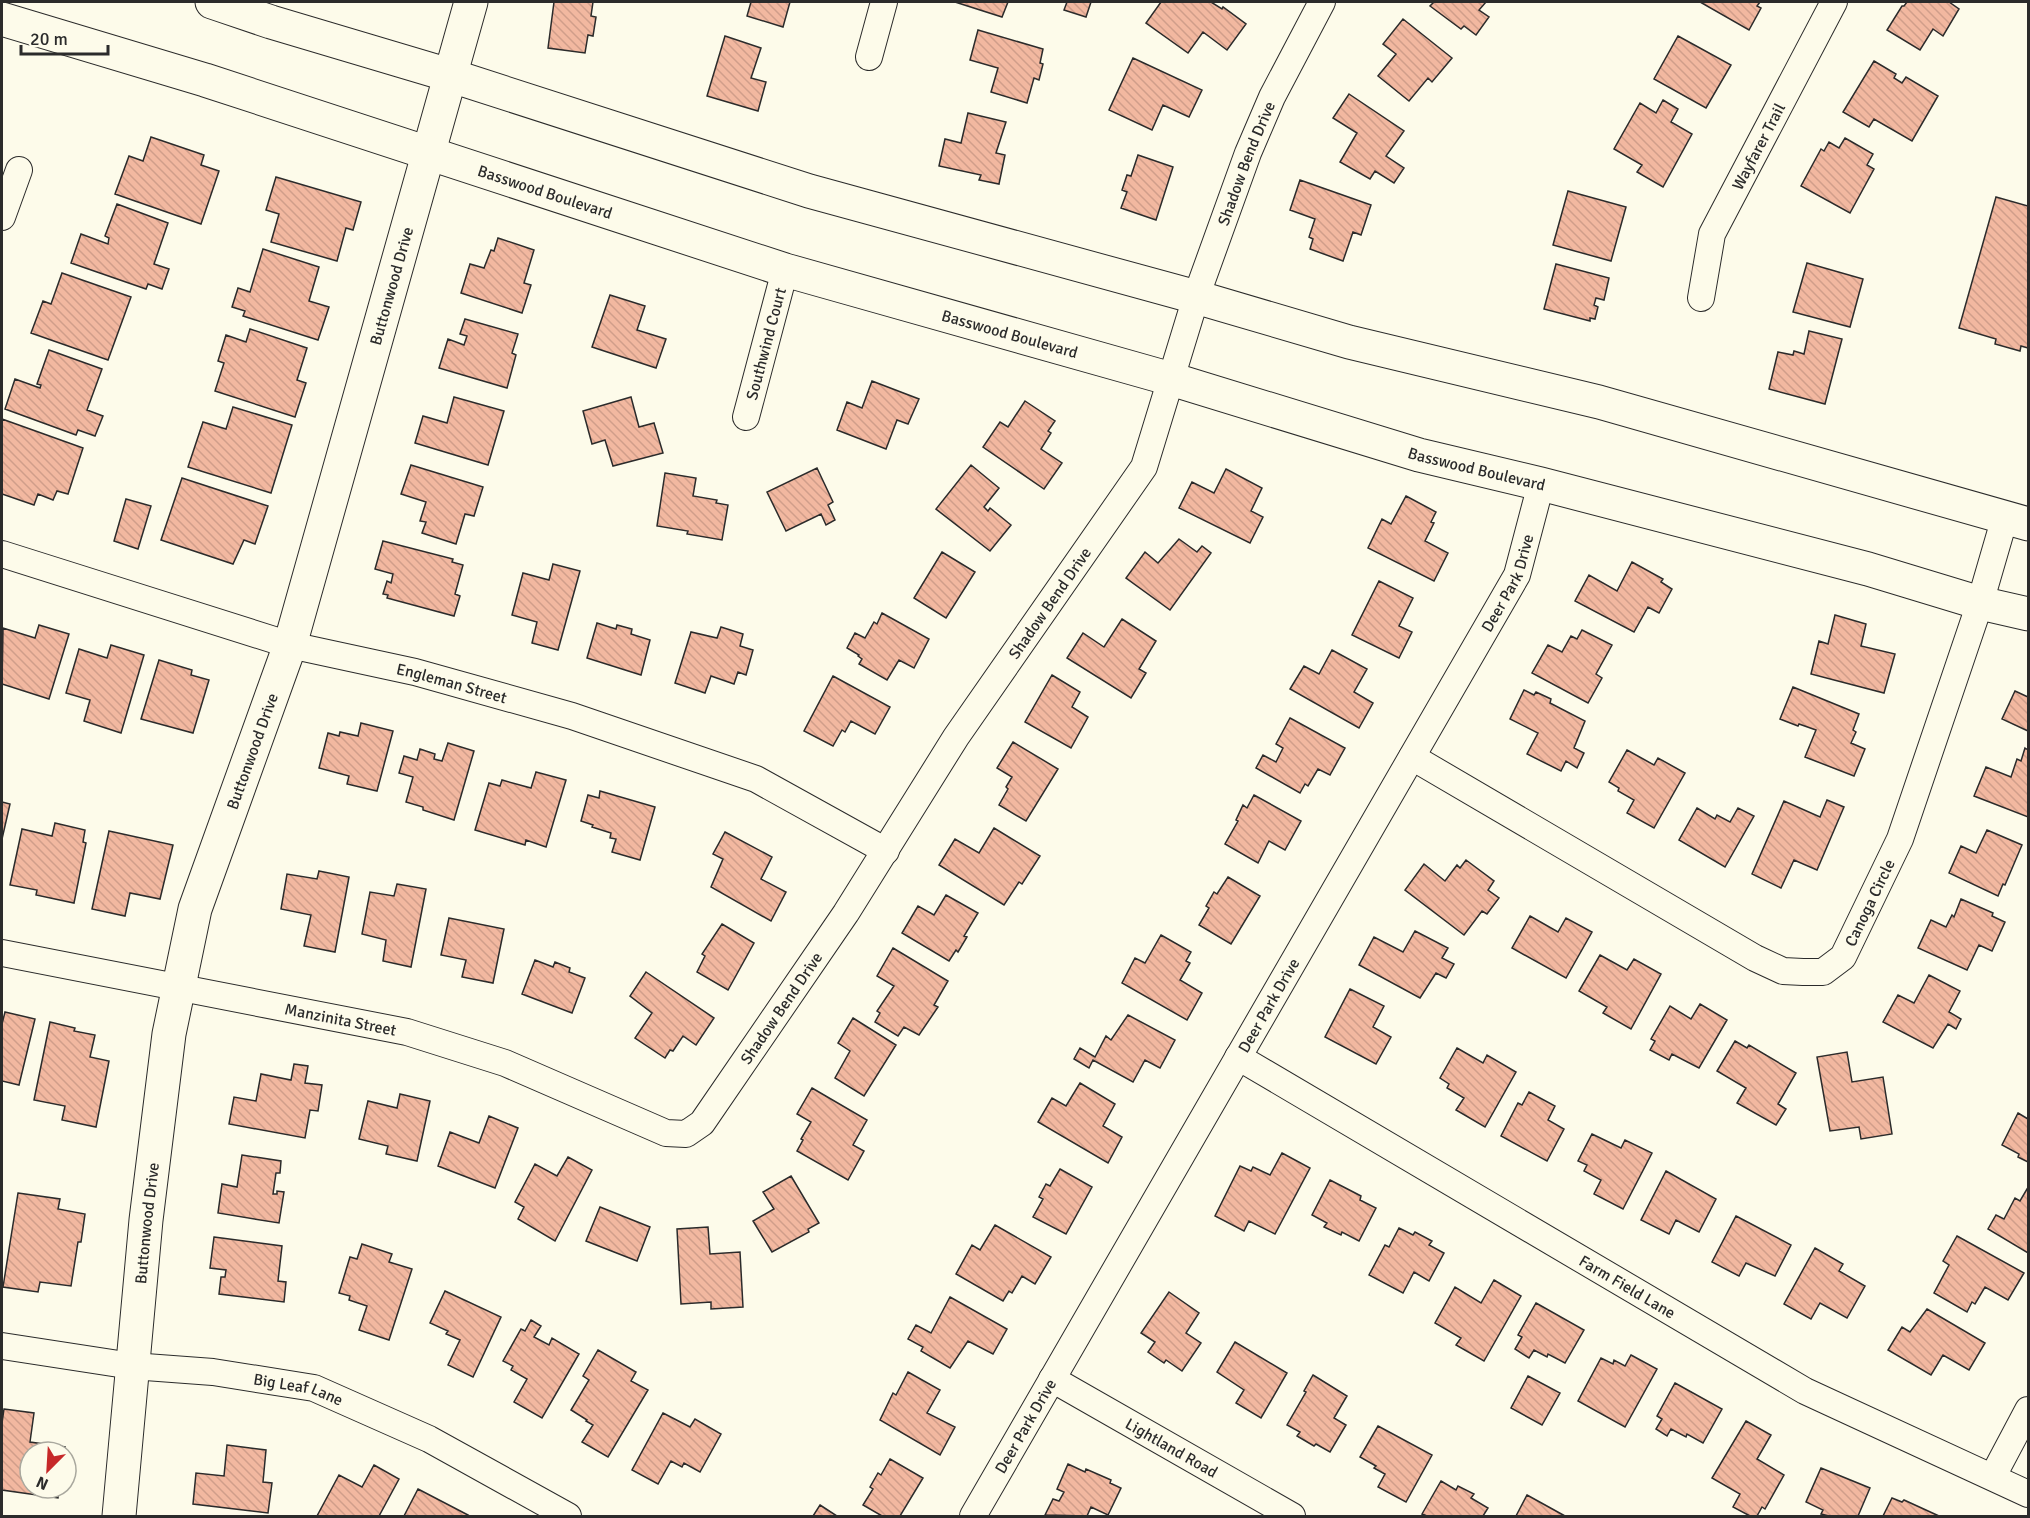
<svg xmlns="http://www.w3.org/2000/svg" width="2030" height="1518" font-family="Signika,sans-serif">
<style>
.building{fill:url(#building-back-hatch);stroke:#2b2b2b;stroke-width:1.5}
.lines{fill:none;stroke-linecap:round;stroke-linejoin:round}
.minor-casing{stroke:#2b2b2b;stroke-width:28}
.tertiary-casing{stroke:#2b2b2b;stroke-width:35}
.secondary-casing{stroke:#2b2b2b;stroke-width:35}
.minor{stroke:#fdfbea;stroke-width:26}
.tertiary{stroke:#fdfbea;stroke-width:33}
.secondary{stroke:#fdfbea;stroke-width:33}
.labels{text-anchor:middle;stroke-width:4.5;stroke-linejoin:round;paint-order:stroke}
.street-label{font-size:16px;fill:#2b2b2b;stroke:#fdfbea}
</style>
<defs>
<pattern id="building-back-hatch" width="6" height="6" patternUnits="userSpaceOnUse" patternTransform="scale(1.5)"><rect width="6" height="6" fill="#f2b8a0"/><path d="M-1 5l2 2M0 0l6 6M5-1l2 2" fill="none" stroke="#d09e8a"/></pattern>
</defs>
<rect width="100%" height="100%" fill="#fdfbea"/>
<!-- building -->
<path class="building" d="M554,2H593L591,16L596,17L593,36L588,35L585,53L548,48Z
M751,2H790L783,27L747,16Z
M955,2H1008L1002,17Z
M1067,2H1091L1086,17L1064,10Z
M1161,2H1211L1222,9L1223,7L1246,24L1227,50L1203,32L1188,53L1146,23Z
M1434,2H1486L1479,10L1489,17L1476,35L1464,26L1461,29L1430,6Z
M1700,2H1760L1757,6L1761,8L1749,30Z
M1907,2H1949L1959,9L1943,36L1933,29L1920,50L1887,30L1902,6H1904Z
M1403,19L1452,58L1432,82L1428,78L1409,101L1378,76L1396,54L1383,44Z
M978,30L1043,49L1040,63L1043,64L1039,80L1034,78L1027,103L991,92L998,68L970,60Z
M725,36L761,48L751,78L766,82L758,111L707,96Z
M1678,36L1731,65L1706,108L1654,79Z
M1133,58L1202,90L1189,117L1163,105L1152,130L1109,110Z
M1874,61L1896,74L1894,78L1902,83L1906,77L1938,96L1912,141L1874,119L1869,127L1843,112Z
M1349,94L1404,131L1386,156L1404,168L1394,183L1375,171L1370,179L1340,162L1357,133L1333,118Z
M1663,100L1678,109L1671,122L1692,134L1663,187L1637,172L1642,165L1614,149L1640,103L1656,113Z
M968,113L1006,122L996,153L1005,155L999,184L979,180L981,175L939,166L945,139L961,143Z
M151,137L204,155L201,165L219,171L201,224L115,194L129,156L143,161Z
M1845,138L1873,154L1867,165L1874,169L1850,213L1801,186L1821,149L1824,151L1829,142L1839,148Z
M1138,155L1173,167L1156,220L1121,208L1127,192L1122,190L1127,175L1131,176Z
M276,177L361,202L353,230L346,228L337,261L271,242L279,214L266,210Z
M1300,180L1371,205L1361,235L1353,232L1343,261L1310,249L1313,239L1309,237L1315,219L1290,210Z
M1568,191L1626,207L1611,261L1553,245Z
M1996,197L2028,206V348L2021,346L2020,351L1995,344L1996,339L1959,328Z
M117,204L168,223L154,264L169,269L162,289L148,284L146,289L71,263L81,234L108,244L109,238L105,236Z
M498,238L534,250L524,283L531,285L522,313L461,293L470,264L484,268L491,250L494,251Z
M263,249L319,267L309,301L329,307L318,340L243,316L245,311L232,307L238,288L250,292Z
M1807,263L1863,279L1850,327L1793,312Z
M1556,264L1609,278L1604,300L1596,298L1594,305L1598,307L1595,319L1590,318V321L1544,309Z
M62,273L131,297L108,360L31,333L43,301L51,304Z
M610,295L645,306L637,330L666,339L656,368L592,347Z
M465,319L518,334L512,353L516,355L507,388L439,368L448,339L464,345L467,336L460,334Z
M250,329L307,348L297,380L306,383L295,417L215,391L224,363L218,361L226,335L246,342Z
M1809,331L1842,339L1825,404L1769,389L1778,352L1793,355L1794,351L1804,354Z
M49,350L102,369L87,410L103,416L95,436L78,430L76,435L5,409L15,379L40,388L41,385L37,384Z
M872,381L919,399L908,424L897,420L886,449L837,430L847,402L862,408Z
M454,397L504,411L488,465L415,443L423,416L447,423Z
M631,397L639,427L654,423L663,453L613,466L605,440L592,444L583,411Z
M1025,401L1055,421L1048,431L1051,433L1041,449L1062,463L1044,489L983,447L1000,422L1008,427Z
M233,407L292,425L271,493L188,467L203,422L226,429Z
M2,419L83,448L68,494L57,491L53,500L38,494L34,505L2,494Z
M411,465L483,487L474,516L465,514L456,544L422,533L426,522L420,521L426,502L401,494Z
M971,465L999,488L984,507L988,511L990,508L1011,525L990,551L936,509Z
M817,468L833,502L828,505L835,520L826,525L821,514L786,531L767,492Z
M1226,469L1262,488L1251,511L1263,517L1250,543L1179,508L1192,482L1214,493Z
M665,473L696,478L693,496L717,500L716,503L728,505L722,540L687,534L688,531L657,526Z
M182,478L268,506L255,544L244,540L233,564L161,540Z
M1406,496L1436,512L1431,522L1434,523L1425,541L1448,553L1434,581L1368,548L1382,519L1391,524Z
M126,499L151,506L138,549L114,541Z
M1179,539L1197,552L1202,546L1211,553L1170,610L1126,578L1145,552L1158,563Z
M383,541L453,559L452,562L463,565L455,594L460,596L454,616L387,598L388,595L383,594L387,581L391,583L393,574L375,569Z
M942,552L975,572L946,618L914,598Z
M1632,562L1663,579L1661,582L1672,589L1659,613L1648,607L1634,632L1575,601L1589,575L1617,591Z
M553,564L580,571L558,650L532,643L537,622L512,615L523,573L549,580Z
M1379,581L1413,598L1399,626L1412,632L1399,658L1352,635Z
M882,613L929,639L914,668L899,660L887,680L859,664L862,659L858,656L859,655L847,648L855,633L865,638L874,622L877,624Z
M1835,615L1866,624L1861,646L1895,654L1884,693L1811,674L1819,641L1828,644Z
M1122,619L1156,641L1139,669L1146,673L1131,698L1067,658L1083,633L1104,647Z
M597,623L616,629L617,625L632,629L631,634L650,640L641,675L587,658Z
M39,625L69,634L49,699L2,684L3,628L35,638Z
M721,627L743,634L740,646L753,650L746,675L738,672L734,684L711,676L705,693L675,683L691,632L717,638Z
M1582,630L1612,645L1596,674L1602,678L1588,703L1532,673L1548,645L1562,652L1571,636L1577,639Z
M111,645L144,655L121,733L84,721L90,700L66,693L79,649L107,658Z
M1332,650L1367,669L1354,692L1373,703L1359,728L1290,689L1304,666L1319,674Z
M159,660L192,670L191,675L209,680L193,733L141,719Z
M1052,675L1080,692L1072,707L1088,717L1071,748L1025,722Z
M833,676L890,707L875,734L851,721L845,732L842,730L833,746L804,731Z
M1793,687L1859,714L1853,730L1856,732L1851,743L1865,749L1854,776L1805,757L1816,730L1799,724L1798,726L1780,719Z
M1524,690L1534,695L1536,692L1551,699L1550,703L1585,721L1574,748L1584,753L1577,768L1566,761L1561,771L1527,754L1538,733L1510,719Z
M2015,691L2028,697V731L2002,719Z
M1290,718L1345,748L1330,775L1318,769L1308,786L1305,784L1300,793L1256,768L1263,755L1276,762L1283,748L1276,744Z
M361,723L393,731L377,791L347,784L349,776L319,768L328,733L339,736L340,732L358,736Z
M1013,742L1058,769L1026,821L999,805L1008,789L1006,787L1012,777L997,768Z
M448,743L474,751L454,820L423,810V807L406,802L413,777L399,773L404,756L417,760L420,749L435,754L434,759L442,761Z
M2025,748L2028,750V817L1974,796L1986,767L2011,777L2017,759L2021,761Z
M1627,750L1654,765L1658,758L1685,773L1654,828L1627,813L1634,800L1618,791L1619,788L1609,782Z
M536,772L566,780L546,847L526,840L525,845L475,830L489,783L500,786L502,780L531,788Z
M600,791L655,807L640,860L612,852L616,839L610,838L611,833L592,827L593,825L581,821L588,795L599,798Z
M1254,795L1301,821L1285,850L1269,841L1258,863L1225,844L1238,821L1236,820L1243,805L1247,808Z
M1827,800L1844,807L1817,870L1794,860L1781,888L1752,874L1784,801L1820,817Z
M2,802L10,804L2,839Z
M1697,808L1715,819L1717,815L1730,822L1738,808L1754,816L1725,867L1679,840Z
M55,823L85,830L83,842L86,843L74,903L36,895L37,890L10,885L22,829L52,836Z
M994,828L1040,856L1022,884L1019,882L1004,905L939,865L955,839L979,853Z
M1987,830L2022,845L2005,885L2003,884L1998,896L1949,873L1961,846L1976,853Z
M109,831L173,845L160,899L130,893L125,916L92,909Z
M725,832L772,857L761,879L786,892L771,921L711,887L723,859L713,854Z
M1466,860L1494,881L1488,890L1499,898L1487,914L1482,911L1464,935L1405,890L1424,864L1445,881L1457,865L1460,868Z
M319,871L349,877L335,952L304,946L311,915L281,909L287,874L317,879Z
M1228,877L1260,896L1231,944L1199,925L1209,908L1206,906L1214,892L1217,894Z
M397,884L426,889L411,967L383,961L386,940L362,934L370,892L394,896Z
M946,895L978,913L964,936L967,937L958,952L956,950L949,961L902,933L918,906L934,915Z
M1961,899L1993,913L1992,916L2005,922L1992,951L1979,945L1967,970L1918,948L1931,920L1946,927L1952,915L1954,917Z
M1530,916L1558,932L1566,918L1592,932L1566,978L1512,948Z
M449,918L504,929L493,983L462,977L466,960L441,955Z
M722,924L754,943L728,990L697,972L705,956L702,954Z
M1415,931L1448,948L1442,958L1454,964L1446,978L1436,973L1420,998L1359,965L1374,937L1403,952Z
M1161,935L1191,952L1186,961L1190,963L1180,980L1202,993L1187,1020L1122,983L1135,958L1145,963Z
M893,948L948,981L934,1005L938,1007L919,1035L904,1027L898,1036L875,1022L880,1013L877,1011L894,986L877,976Z
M1600,955L1627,970L1634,959L1661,974L1631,1029L1603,1013L1607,1007L1579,991Z
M535,960L553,967L555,962L570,968L569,972L585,978L572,1013L522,994Z
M646,972L714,1018L696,1045L683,1036L673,1051L670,1050L665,1058L635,1038L652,1013L630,996Z
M1929,975L1960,991L1949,1012L1961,1019L1956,1029L1948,1024L1933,1048L1883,1022L1898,995L1914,1003Z
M1350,989L1384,1006L1373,1027L1391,1037L1376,1064L1325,1037Z
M1700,1004L1727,1020L1699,1068L1672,1054L1669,1060L1650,1050L1655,1041L1651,1039L1670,1006L1691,1019Z
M5,1012L35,1019L19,1085L2,1081V1024Z
M1128,1015L1175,1040L1160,1068L1145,1060L1133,1082L1093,1060L1089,1068L1074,1059L1080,1048L1095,1057L1106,1036L1111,1040Z
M853,1018L896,1045L864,1096L835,1078L850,1051L838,1043Z
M50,1022L75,1028L74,1031L95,1035L90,1057L109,1061L96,1127L62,1120L65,1106L34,1100Z
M1735,1041L1747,1048L1749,1045L1796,1073L1778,1104L1786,1109L1776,1125L1737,1103L1746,1088L1717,1071Z
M1457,1048L1483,1063L1487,1055L1516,1072L1485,1127L1456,1110L1464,1098L1447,1088L1449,1084L1440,1078Z
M1847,1052L1852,1082L1883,1077L1892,1134L1861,1139L1859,1127L1830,1131L1817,1057Z
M294,1064L308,1066L305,1083L322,1085L318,1111L310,1110L305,1138L229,1124L234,1097L256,1101L261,1074L291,1080Z
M1080,1083L1115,1104L1103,1126L1122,1137L1108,1163L1038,1122L1052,1098L1066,1106Z
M812,1088L867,1120L853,1145L864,1151L848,1180L797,1151L803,1140L801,1139L811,1122L797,1114Z
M1529,1092L1555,1106L1548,1120L1564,1129L1547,1161L1501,1136L1518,1103L1522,1105Z
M400,1094L430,1101L417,1161L386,1154L388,1146L359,1139L368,1101L397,1108Z
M2018,1113L2028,1119V1162L2018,1157L2019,1154L2002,1145Z
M489,1116L518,1128L495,1188L438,1166L450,1132L479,1143Z
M1592,1134L1621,1148L1625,1140L1652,1153L1623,1209L1594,1194L1601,1180L1584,1171L1587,1165L1578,1161Z
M1282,1153L1310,1168L1275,1234L1249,1221L1244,1231L1215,1216L1240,1166L1251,1171L1253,1167L1270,1175Z
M242,1155L281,1161L280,1173H276L273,1194H277V1191L284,1192L279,1223L218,1213L222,1184L237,1187Z
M568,1157L592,1170L555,1241L518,1219L524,1207L515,1202L535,1164L557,1176Z
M1060,1169L1092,1187L1066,1234L1033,1217L1043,1199L1039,1197L1046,1184L1050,1186Z
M1666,1171L1716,1199L1699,1232L1676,1220L1669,1234L1641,1220Z
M791,1176L819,1223L808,1229L809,1232L772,1252L753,1221L774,1209L763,1192Z
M1330,1180L1361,1196L1360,1200L1376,1208L1359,1241L1342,1232L1341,1235L1324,1227L1327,1223L1312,1215Z
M2027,1189L2028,1190V1253L1988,1229L1996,1215L2004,1219L2015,1198L2020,1201Z
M18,1193L60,1199L58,1209L85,1214L81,1242H78L71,1286L40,1282L38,1292L3,1287Z
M600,1207L650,1227L637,1261L586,1241Z
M1736,1216L1791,1245L1775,1276L1746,1263L1739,1276L1712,1262Z
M995,1225L1051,1257L1035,1284L1022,1276L1012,1293L1009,1291L1003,1301L956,1274L972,1245L980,1250Z
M708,1227L710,1254L740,1252L743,1307L711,1309V1302L681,1304L677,1229Z
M1399,1228L1413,1235L1415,1232L1432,1241L1429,1245L1444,1253L1429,1281L1414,1272L1403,1293L1369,1275L1385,1245L1389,1247Z
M1957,1236L2024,1273L2008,1300L1985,1287L1975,1304L1972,1302L1967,1312L1934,1293L1949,1265L1943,1261Z
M214,1237L282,1246L278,1281L286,1282L284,1302L219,1294L221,1277H225L226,1270L210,1268Z
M362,1244L392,1254L389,1262L412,1269L389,1340L359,1330L367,1306L349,1300L350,1296L339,1293L350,1257L357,1259Z
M1815,1248L1843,1264L1839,1271L1865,1286L1847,1318L1820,1303L1811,1319L1784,1304Z
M1494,1280L1521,1296L1484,1361L1456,1345L1461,1338L1435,1323L1455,1287L1481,1303Z
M445,1291L501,1317L473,1377L448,1365L460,1340L446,1334L448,1331L430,1323Z
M1169,1292L1199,1313L1186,1333L1201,1343L1182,1371L1166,1360L1164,1363L1148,1352L1155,1342L1141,1333Z
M950,1297L1007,1329L993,1354L968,1341L950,1368L921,1351L923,1347L908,1339L916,1325L931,1333Z
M1536,1303L1584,1330L1565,1363L1548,1354L1547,1357L1534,1350L1529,1358L1515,1349L1522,1337L1518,1335Z
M1927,1309L1985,1343L1969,1370L1943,1355L1931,1375L1888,1350L1902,1327L1910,1332Z
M531,1320L541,1326L534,1337L549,1345L552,1338L579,1354L542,1418L514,1402L527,1379L511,1370L513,1366L503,1361L521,1329L525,1331Z
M1235,1342L1287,1373L1261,1418L1236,1403L1244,1390L1217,1372Z
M598,1350L636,1372L631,1381L648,1390L608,1457L582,1442L593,1425L586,1421L587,1420L571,1410L589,1380L583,1376Z
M1631,1355L1657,1369L1625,1427L1578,1401L1601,1358L1613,1364L1614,1360L1625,1366Z
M908,1372L940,1390L927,1413L955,1427L940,1455L880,1420L893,1393L896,1395Z
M1313,1375L1347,1396L1334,1418L1346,1425L1330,1452L1316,1444L1314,1446L1297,1436L1300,1432L1287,1425L1306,1392L1304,1391Z
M1528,1376L1560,1393L1542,1425L1511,1408Z
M1675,1383L1722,1409L1703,1443L1687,1434L1686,1437L1671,1429L1667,1436L1656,1429L1662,1419L1657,1416Z
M4,1409L34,1413L30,1442L65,1447L64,1452H30V1488H59L58,1498L2,1490V1423Z
M663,1413L690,1427L695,1419L721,1434L700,1472L684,1463L682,1467L671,1461L658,1484L632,1470Z
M1746,1421L1771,1435L1757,1459L1784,1475L1765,1509L1762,1507L1757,1516H1750L1733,1507L1740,1494L1712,1478Z
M1378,1426L1432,1455L1406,1502L1378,1487L1385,1474L1374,1468L1376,1466L1360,1457Z
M227,1445L266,1450L263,1482L272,1483L268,1513L193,1504L196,1473L224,1476Z
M890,1459L923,1478L900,1516H882L863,1505L873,1489L870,1487L878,1473L881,1475Z
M1068,1464L1085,1472L1086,1469L1111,1480L1110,1483L1121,1488L1108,1515L1091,1507L1087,1516L1045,1515L1053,1499L1059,1501L1064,1492L1057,1489Z
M374,1465L399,1479L379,1516H317L339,1475L362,1487Z
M1821,1468L1870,1488L1858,1516H1829L1821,1514L1823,1510L1806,1502Z
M1441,1481L1456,1490L1458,1486L1474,1494L1471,1498L1488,1508L1483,1516H1427L1422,1514Z
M418,1489L468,1515L467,1516H404Z
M1527,1495L1565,1516H1516Z
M1892,1498L1902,1502L1904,1500L1939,1516H1883Z
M820,1505L837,1516H813Z"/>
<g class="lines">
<!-- minor casing -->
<g class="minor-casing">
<g id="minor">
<path d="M869,57L884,2"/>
<path d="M2,217L19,170"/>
<path id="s1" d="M1701,298L1712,234L1834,2"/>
<path id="s2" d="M746,417L785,270"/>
<path id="s3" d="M2,554L290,645L415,672L572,716L756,779L886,851"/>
<path id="s4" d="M1412,757L1755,958L1783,971L1803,972H1823L1843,957L1900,839L1980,603L2005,517"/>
<path id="s5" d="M2,953L407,1032L505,1063L666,1133L686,1134L702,1123L846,913L956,737L1144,467L1196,297L1248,153L1272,97L1322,2"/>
<path id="s6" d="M1238,1057L1805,1391L2028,1494"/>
<path id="s7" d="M2,1346L132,1366L213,1372L314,1388L429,1439L568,1516"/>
<path id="s8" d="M1052,1379L1292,1516"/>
<path d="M1993,1476L2028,1410"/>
<path id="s9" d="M973,1516L1517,575L1541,484"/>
</g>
</g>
<!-- tertiary casing -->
<g class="tertiary-casing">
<g id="tertiary">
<path id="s10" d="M119,1516L146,1220L169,1034L195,909L290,645L471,2"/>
</g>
</g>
<!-- secondary casing -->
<g class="secondary-casing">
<g id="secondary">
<path d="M212,2L271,22L449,75L809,191L1196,297L1349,342L1599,402L2028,524"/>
<path id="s11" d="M2,19L205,80L785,270L1171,379L1419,455L1541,484L1868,569L1980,603L2028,614"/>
</g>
</g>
<!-- minor -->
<use href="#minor" class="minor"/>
<!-- tertiary -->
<use href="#tertiary" class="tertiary"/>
<!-- secondary -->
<use href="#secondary" class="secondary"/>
</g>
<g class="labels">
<!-- street labels -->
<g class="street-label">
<text dy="6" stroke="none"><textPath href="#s1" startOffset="164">Wayfarer Trail</textPath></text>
<text dy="6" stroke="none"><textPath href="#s5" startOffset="1842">Shadow Bend Drive</textPath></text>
<text dy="6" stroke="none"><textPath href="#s11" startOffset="570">Basswood Boulevard</textPath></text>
<text dy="6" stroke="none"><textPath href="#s10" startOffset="1266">Buttonwood Drive</textPath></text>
<text dy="6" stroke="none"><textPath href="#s11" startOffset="1056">Basswood Boulevard</textPath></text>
<text dy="6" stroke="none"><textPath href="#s2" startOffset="76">Southwind Court</textPath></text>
<text dy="6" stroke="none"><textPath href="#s11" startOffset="1542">Basswood Boulevard</textPath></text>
<text dy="6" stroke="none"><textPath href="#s9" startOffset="1076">Deer Park Drive</textPath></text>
<text dy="6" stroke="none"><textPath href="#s5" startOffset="1356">Shadow Bend Drive</textPath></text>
<text dy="6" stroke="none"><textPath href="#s3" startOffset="468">Engleman Street</textPath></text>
<text dy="6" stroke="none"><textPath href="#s10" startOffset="780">Buttonwood Drive</textPath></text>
<text dy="6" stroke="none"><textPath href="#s4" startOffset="554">Canoga Circle</textPath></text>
<text dy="6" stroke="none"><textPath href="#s9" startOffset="590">Deer Park Drive</textPath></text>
<text dy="6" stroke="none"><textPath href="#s5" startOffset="870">Shadow Bend Drive</textPath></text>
<text dy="6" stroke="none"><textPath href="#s5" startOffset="345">Manzinita Street</textPath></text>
<text dy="6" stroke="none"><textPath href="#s10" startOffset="294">Buttonwood Drive</textPath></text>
<text dy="6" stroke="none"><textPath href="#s6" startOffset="452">Farm Field Lane</textPath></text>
<text dy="6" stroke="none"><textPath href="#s7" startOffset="300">Big Leaf Lane</textPath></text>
<text dy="6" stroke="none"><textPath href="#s9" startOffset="104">Deer Park Drive</textPath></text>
<text dy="6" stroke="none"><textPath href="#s8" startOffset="138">Lightland Road</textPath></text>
</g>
</g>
<!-- border -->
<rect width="2030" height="1518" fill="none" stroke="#2b2b2b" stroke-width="6"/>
<!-- north arrow -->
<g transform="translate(48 1470) rotate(204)"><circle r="28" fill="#fdfbea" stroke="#a9a89e" stroke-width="1.5"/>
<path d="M0-4.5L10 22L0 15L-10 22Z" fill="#c62828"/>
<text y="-9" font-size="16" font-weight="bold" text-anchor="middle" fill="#2b2b2b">N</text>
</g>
<!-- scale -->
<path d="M21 45v9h87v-9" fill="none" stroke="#2b2b2b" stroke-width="3"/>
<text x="30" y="45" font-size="18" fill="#2b2b2b" stroke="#fdfbea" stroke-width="4.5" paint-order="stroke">20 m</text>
</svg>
